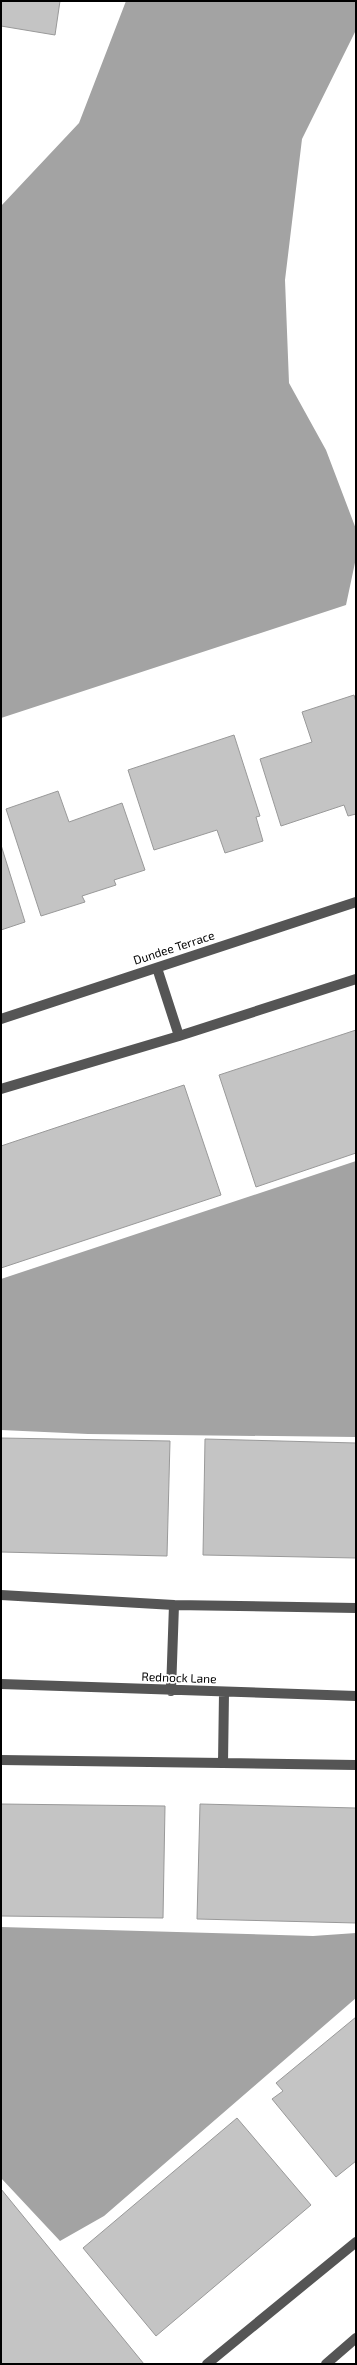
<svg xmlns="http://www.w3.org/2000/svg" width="357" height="2365" font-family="'Exo 2',sans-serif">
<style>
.water{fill:#a3a3a3}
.building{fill:#c4c4c4;stroke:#999}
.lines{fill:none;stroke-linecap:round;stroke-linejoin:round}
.minor{stroke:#555;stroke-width:10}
.labels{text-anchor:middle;stroke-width:3.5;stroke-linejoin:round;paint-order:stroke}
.street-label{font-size:12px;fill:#000;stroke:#fff}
</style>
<rect width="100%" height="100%" fill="#fff"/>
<!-- water -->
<path class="water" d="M126,1H356V30L302,139L285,280L289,383L326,450L356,529V558L346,605L1,718V206L79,123Z
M356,1161V1437L88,1434L1,1430V1279Z
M1,1927L313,1936L356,1933V1998L104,2216L60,2241L1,2178Z"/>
<!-- building -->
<path class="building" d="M1,1H60L55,35L1,26Z
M354,695L356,702V814L348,816L344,805L281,826L260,759L312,742L302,712Z
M234,735L260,816L256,817L263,841L225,853L217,830L154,850L128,770Z
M58,791L69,822L122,803L145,870L114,880L116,885L82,896L85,902L41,916L6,809Z
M1,845L25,922L1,930Z
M356,1030V1153L256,1187L219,1075Z
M184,1085L221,1195L1,1268V1146Z
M1,1438L170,1441L167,1556L1,1552Z
M205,1439L356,1443V1558L203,1555Z
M1,1804L165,1806L163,1918L1,1916Z
M200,1804L356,1808V1923L197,1919Z
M356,2017V2161L336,2177L272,2099L283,2091L276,2083Z
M237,2118L311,2205L156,2336L83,2248Z
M1,2189L144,2364H1Z"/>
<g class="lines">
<!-- minor -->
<path class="minor" d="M157,968L179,1036
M1,1019L356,902
M1,1089L179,1036L356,979
M1,1595L174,1605
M1,1684L356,1696
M171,1691L174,1605L356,1608
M1,1760L223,1763L224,1693
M223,1763L356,1765
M207,2364L356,2242
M326,2364L356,2338"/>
</g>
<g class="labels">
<!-- street labels -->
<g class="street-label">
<text transform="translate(174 948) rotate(-18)" y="4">Dundee Terrace</text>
<text transform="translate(179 1678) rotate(2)" y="4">Rednock Lane</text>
</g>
</g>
<!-- border -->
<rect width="357" height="2365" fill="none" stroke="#000000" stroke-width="4"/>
</svg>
